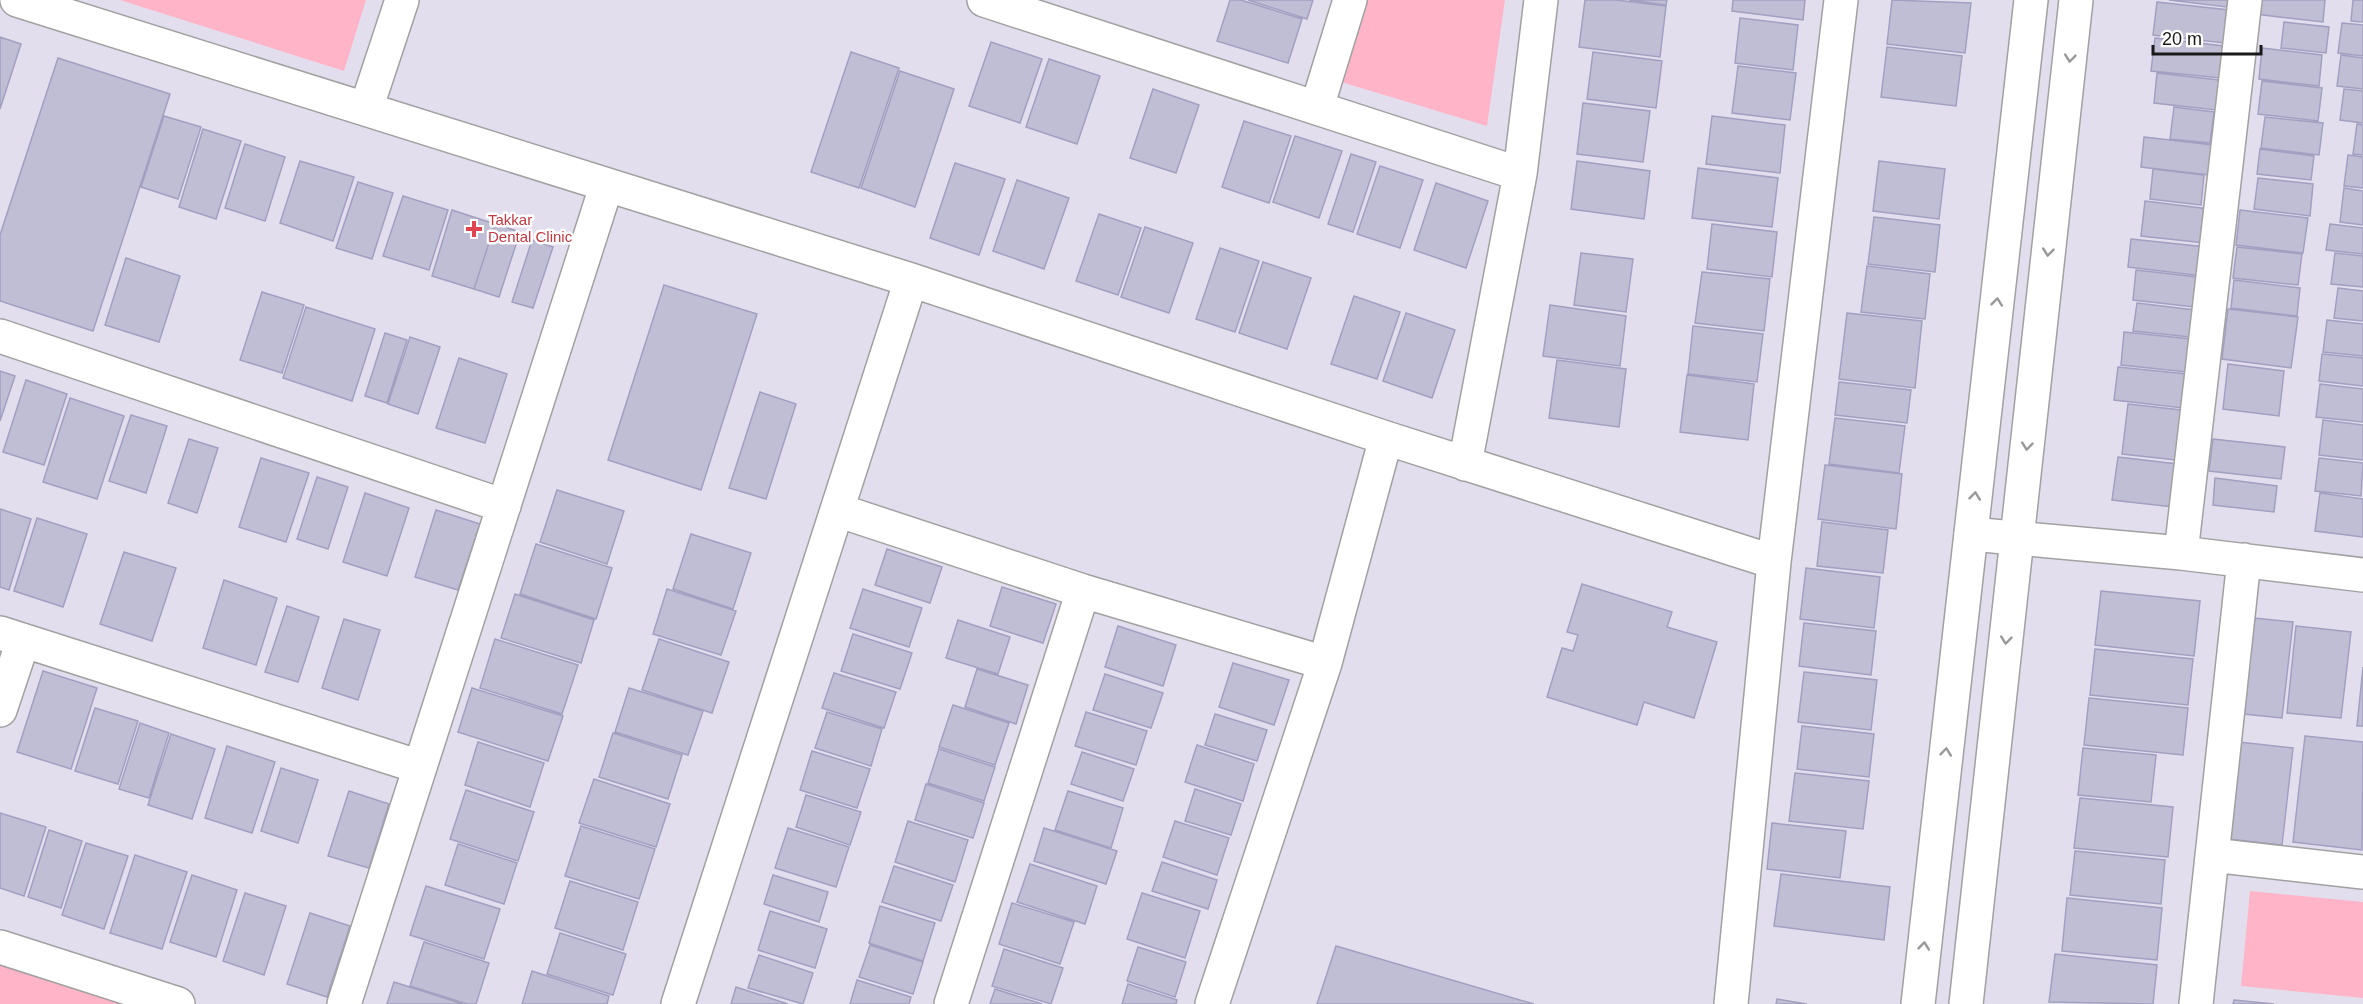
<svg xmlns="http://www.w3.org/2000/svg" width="2363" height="1004" font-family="Arial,sans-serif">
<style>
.park{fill:#ffb4c8}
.building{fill:#c0bed5;stroke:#a29fc1;stroke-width:1.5}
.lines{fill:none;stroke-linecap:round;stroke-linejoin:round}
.minor-casing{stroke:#a1a1a1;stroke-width:36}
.tertiary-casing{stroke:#a1a1a1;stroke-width:36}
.minor{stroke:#fff;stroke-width:33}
.tertiary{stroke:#fff;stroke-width:33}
.oneway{stroke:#989898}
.health-dot{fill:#e0444e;stroke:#fff;stroke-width:2}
.labels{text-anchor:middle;stroke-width:5;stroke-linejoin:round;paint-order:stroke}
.health-label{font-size:15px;fill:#be3a42;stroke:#fff;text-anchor:start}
</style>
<rect width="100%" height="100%" fill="#e3deee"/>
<!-- park -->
<path class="park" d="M120,0H366L344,71Z
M1367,0H1505L1487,126L1341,82Z
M2250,891L2363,902V998L2241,986Z
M0,961L130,1004H0Z"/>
<!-- building -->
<path class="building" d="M1230,0H1241L1302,19L1288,63L1217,41Z
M1248,0H1313L1307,19Z
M1585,0H1616L1666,6L1660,57L1579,47Z
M1629,0H1667L1666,5Z
M1733,0H1805L1803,20L1732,11Z
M1892,0L1971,3L1965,53L1887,44Z
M2169,0H2228L2227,7Z
M2257,0H2325L2323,22L2255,14Z
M2353,0H2363V22L2351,21Z
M2157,2L2229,10L2225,43L2153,35Z
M1740,18L1798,25L1793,70L1735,63Z
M2284,22L2329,27L2326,53L2281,48Z
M2342,23L2363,25V56L2338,53Z
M0,37L21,44L0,109Z
M2155,38L2224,46L2221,78L2151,71Z
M991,42L1042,59L1020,123L969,106Z
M1887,47L1962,56L1956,106L1881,97Z
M2262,48L2322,55L2319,86L2259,79Z
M851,52L899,68L859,188L811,172Z
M1593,52L1662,61L1656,108L1587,99Z
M2341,55L2363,58V89L2337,86Z
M58,58L170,94L93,331L0,301V235Z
M1049,59L1100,76L1077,144L1026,127Z
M1738,66L1796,73L1790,120L1732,113Z
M900,71L954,89L915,207L861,188Z
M2157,73L2219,80L2216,110L2154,103Z
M2262,81L2322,88L2318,121L2258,114Z
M1153,89L1199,105L1176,173L1130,158Z
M2344,89L2363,91V123L2340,120Z
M1583,103L1650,111L1643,162L1577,154Z
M2174,107L2214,112L2210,143L2170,139Z
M164,116L201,127L178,199L141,187Z
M1712,116L1785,125L1780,173L1706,164Z
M2265,117L2323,123L2319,155L2261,148Z
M1244,121L1291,136L1269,203L1222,187Z
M2357,124L2363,125V155L2353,154Z
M203,129L241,141L216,219L179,207Z
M1295,136L1342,151L1319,218L1273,202Z
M2144,137L2213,145L2210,175L2141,167Z
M245,144L285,157L265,221L225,208Z
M2260,149L2314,156L2311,180L2257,174Z
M1351,154L1376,162L1353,232L1328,224Z
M2348,155L2363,157V188L2344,186Z
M300,161L354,177L333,241L280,223Z
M1577,161L1650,171L1644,219L1571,209Z
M1879,161L1945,169L1939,219L1873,211Z
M955,163L1005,179L979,255L930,238Z
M1380,166L1423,180L1400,248L1357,234Z
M1698,168L1778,178L1772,227L1692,218Z
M2153,169L2204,175L2201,205L2150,199Z
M2258,178L2313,184L2310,216L2254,209Z
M1017,180L1069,198L1044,269L993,251Z
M358,182L393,193L372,259L336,248Z
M1436,183L1488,201L1466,268L1414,250Z
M2344,188L2363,191V225L2340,222Z
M403,196L448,210L429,270L383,256Z
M2145,201L2209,209L2205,243L2141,236Z
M452,210L495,224L474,289L432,276Z
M2240,210L2308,218L2303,253L2236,245Z
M1099,214L1141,228L1118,295L1076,281Z
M1874,217L1940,225L1935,272L1868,264Z
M495,224L520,232L499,297L474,289Z
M1712,224L1777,232L1772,277L1707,269Z
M2330,224L2363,228V254L2326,250Z
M1145,227L1193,243L1169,313L1121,297Z
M2131,239L2206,247L2203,276L2128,267Z
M532,240L553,247L533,308L512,302Z
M2237,247L2302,254L2298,285L2233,278Z
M1220,248L1259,261L1235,332L1196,319Z
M1581,253L1633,259L1626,312L1574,305Z
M2335,253L2363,256V287L2331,284Z
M126,258L180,276L159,342L105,325Z
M1263,262L1311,278L1287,349L1239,333Z
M1867,266L1930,274L1925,319L1861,312Z
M2136,270L2197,277L2194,307L2133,300Z
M1702,272L1770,279L1764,331L1695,323Z
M2234,280L2300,288L2297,316L2231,308Z
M664,285L757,314L701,490L608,460Z
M2338,288L2363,291V321L2334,318Z
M262,292L304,305L282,373L240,360Z
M1354,296L1400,312L1377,379L1331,364Z
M2137,303L2203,311L2200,338L2133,331Z
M1550,305L1626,316L1620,366L1543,356Z
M306,307L375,329L352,401L283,378Z
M2228,309L2298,317L2291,368L2222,359Z
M1406,313L1455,330L1432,398L1383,381Z
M1847,313L1922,321L1915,388L1839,379Z
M2327,320L2363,324V356L2323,352Z
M1693,326L1763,334L1757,382L1688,374Z
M2124,332L2191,339L2187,372L2121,365Z
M385,333L407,340L387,403L365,396Z
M410,337L440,347L418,414L388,404Z
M2322,354L2363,358V386L2319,381Z
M459,358L507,374L485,443L436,428Z
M1557,360L1626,369L1619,427L1549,418Z
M2228,364L2284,371L2279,416L2223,409Z
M2118,367L2187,374L2183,408L2114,400Z
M0,371L15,376L0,421Z
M1687,375L1754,384L1748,440L1680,432Z
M26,380L67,394L44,465L3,452Z
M1839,382L1911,390L1907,423L1835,415Z
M2320,384L2363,389V422L2316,417Z
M760,392L796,404L766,499L729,488Z
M70,398L124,416L97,499L43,482Z
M2128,404L2190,411L2185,461L2122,454Z
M131,415L167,426L146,493L109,481Z
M1835,418L1905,426L1899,473L1829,464Z
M2323,420L2363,425V460L2319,455Z
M189,439L218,448L197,513L168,503Z
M2213,439L2285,447L2281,479L2209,471Z
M2118,457L2186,465L2182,508L2112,500Z
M261,458L309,473L286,542L239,527Z
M2319,458L2363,463L2361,496L2315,491Z
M1825,465L1902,474L1896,529L1818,519Z
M317,477L348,487L328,549L297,539Z
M2215,478L2277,486L2274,512L2213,505Z
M557,490L624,511L607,564L540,542Z
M365,493L409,508L387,576L343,562Z
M2320,493L2363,499V537L2315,531Z
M0,509L31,519L9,590L0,587Z
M436,510L480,524L458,590L415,577Z
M37,518L87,534L63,607L14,591Z
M1822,522L1888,530L1883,573L1817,566Z
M691,534L751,553L733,609L673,589Z
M536,544L612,568L596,619L520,594Z
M887,549L942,567L930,603L875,585Z
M124,552L176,568L152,641L100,624Z
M1806,568L1880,577L1874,628L1800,619Z
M224,580L277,598L256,665L203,648Z
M1582,584L1672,612L1667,627L1717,642L1694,718L1644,702L1637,725L1547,697L1562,648L1573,651L1578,635L1567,632Z
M1002,587L1056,604L1043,643L990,626Z
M667,589L736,611L721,655L653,634Z
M863,589L922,608L909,647L850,628Z
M2101,591L2200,601L2194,656L2095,645Z
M515,594L594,620L581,663L501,638Z
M287,606L319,617L298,682L265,672Z
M2254,618L2293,622L2282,718L2244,714Z
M344,619L380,630L358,700L322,688Z
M958,620L1010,637L998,674L946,658Z
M1804,623L1876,631L1871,675L1799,666Z
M1118,626L1176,645L1163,686L1105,667Z
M2296,626L2351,632L2341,718L2287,713Z
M853,634L912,653L900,689L841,671Z
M495,639L578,665L562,714L480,688Z
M659,639L729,662L712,713L642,690Z
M2095,649L2193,659L2188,705L2090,695Z
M1233,663L1289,680L1274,725L1219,707Z
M2363,667V726H2357Z
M977,669L1028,685L1016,724L965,707Z
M43,671L97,688L71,769L17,752Z
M1804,672L1877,680L1871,730L1798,722Z
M834,673L896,692L884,728L822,708Z
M1105,674L1163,693L1151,728L1093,710Z
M472,688L563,716L548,761L458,732Z
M629,688L703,711L688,755L615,732Z
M2089,698L2188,708L2183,755L2084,745Z
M953,705L1009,723L995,765L939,747Z
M95,708L138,721L118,784L75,771Z
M827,712L882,729L871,766L815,748Z
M1086,712L1147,731L1136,765L1075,746Z
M1215,714L1267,730L1257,761L1205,745Z
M140,723L169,733L149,798L119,789Z
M1802,726L1874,734L1869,777L1797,769Z
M613,733L682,755L668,799L599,777Z
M171,734L215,749L192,819L148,805Z
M2305,736L2363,742L2362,850L2293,842Z
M478,742L544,763L530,807L465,785Z
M2239,742L2293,748L2282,845L2228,839Z
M1197,745L1254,764L1243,801L1185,782Z
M227,746L275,762L252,833L205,818Z
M2083,748L2156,755L2151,802L2078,795Z
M939,749L995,767L984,801L928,783Z
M812,751L870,769L857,808L800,790Z
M1082,752L1134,769L1123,801L1071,784Z
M281,768L318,780L298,843L261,831Z
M1795,773L1869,781L1863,829L1789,821Z
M594,779L670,804L656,847L579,823Z
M926,784L984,803L973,838L915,820Z
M1195,789L1241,804L1231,835L1185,821Z
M466,790L534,812L518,861L450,839Z
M349,791L389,804L369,868L328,856Z
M1068,791L1123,808L1111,848L1055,830Z
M806,795L861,812L850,845L796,827Z
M2080,798L2173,807L2168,857L2074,848Z
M0,813L46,827L24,896L0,888Z
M908,821L968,840L955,882L895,862Z
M1175,821L1229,838L1217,875L1163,857Z
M1772,823L1846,831L1840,878L1767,869Z
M581,826L655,849L639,899L565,876Z
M788,828L849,847L836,887L775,868Z
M1044,828L1117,851L1106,884L1034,861Z
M49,830L82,841L61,908L28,897Z
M86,843L128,856L104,929L62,915Z
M458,844L517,863L504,904L445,885Z
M2075,851L2165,860L2161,904L2070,895Z
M135,855L187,872L162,949L110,933Z
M1162,862L1217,880L1208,909L1152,891Z
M1030,864L1097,886L1085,924L1017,902Z
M894,866L953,885L941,921L882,902Z
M1781,874L1890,887L1884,940L1774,926Z
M192,875L237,890L216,957L170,942Z
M773,875L828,892L819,922L764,904Z
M570,881L638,902L623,950L555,928Z
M426,886L500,909L484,959L410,935Z
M245,893L286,906L264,975L223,961Z
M1142,893L1200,911L1185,958L1127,939Z
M2067,898L2162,908L2157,960L2062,951Z
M1012,903L1074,922L1060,964L999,944Z
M880,906L935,923L923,961L869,943Z
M770,911L827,929L815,968L758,950Z
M310,913L350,926L327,997L287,984Z
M560,933L626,954L613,995L547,974Z
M424,942L489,963L476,1004H467L410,986Z
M870,945L923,962L913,994L859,977Z
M1336,946L1534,1004H1317Z
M1138,947L1186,962L1175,997L1127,981Z
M1004,949L1063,968L1051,1004L992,986Z
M2055,954L2157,965L2153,1004L2049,1002Z
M759,955L813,973L803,1004L748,988Z
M532,971L609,996L607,1004H522Z
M857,980L911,997L909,1004H850Z
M394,982L463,1004H387Z
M1128,984L1177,1000L1176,1004H1122Z
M736,987L788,1004H731Z
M995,989L1042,1004H990Z
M1777,999L1807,1004H1776Z
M2234,1000L2274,1004H2233Z"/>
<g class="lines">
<!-- minor casing -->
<g class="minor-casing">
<path id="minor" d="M17,0L911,280L1386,438L1774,562
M984,0L1520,174
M1317,107L1350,0
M366,109L402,0
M0,336L504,506
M1465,464L1520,174L1541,0
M837,510L1083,591L1325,663
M1971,534L2181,553L2363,575
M2181,553L2245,0
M0,633L420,767
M0,710L23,641
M2212,855L2363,872
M0,947L178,1004
M344,1004L606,187
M678,1004L911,280
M951,1004L1083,591
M1212,1004L1325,663L1386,438
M1731,1004L1774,562L1841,0
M2196,1004L2244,560"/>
</g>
<!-- tertiary casing -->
<g class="tertiary-casing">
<path id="tertiary" d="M1918,1004L2031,0
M1966,1004L2076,0"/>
</g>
<!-- minor -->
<use href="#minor" class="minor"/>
<!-- tertiary -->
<use href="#tertiary" class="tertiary"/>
</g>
<!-- one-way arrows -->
<defs><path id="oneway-chevron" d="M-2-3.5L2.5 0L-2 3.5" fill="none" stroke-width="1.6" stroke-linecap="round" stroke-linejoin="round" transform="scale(1.5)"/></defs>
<g class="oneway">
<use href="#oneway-chevron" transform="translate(2070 58) rotate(96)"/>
<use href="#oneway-chevron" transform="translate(2048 252) rotate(96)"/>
<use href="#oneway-chevron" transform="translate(1997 302) rotate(-84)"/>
<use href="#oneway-chevron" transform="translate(2027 446) rotate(96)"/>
<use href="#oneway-chevron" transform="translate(1975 496) rotate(-84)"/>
<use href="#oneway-chevron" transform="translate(2006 640) rotate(96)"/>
<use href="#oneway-chevron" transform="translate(1946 752) rotate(-84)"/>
<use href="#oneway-chevron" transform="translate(1924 946) rotate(-84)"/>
</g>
<!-- markers -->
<path class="health-dot" d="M471 220h6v6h6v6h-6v6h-6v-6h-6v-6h6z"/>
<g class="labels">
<!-- health labels -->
<g class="health-label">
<text x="488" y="225">Takkar<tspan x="488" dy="17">Dental Clinic</tspan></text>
</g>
</g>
<!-- scale -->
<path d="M2153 45v9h108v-9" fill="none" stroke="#1a1a1a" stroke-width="3"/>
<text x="2162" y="45" font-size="18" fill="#1a1a1a" stroke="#ffffff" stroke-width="4.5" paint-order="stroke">20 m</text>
</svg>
